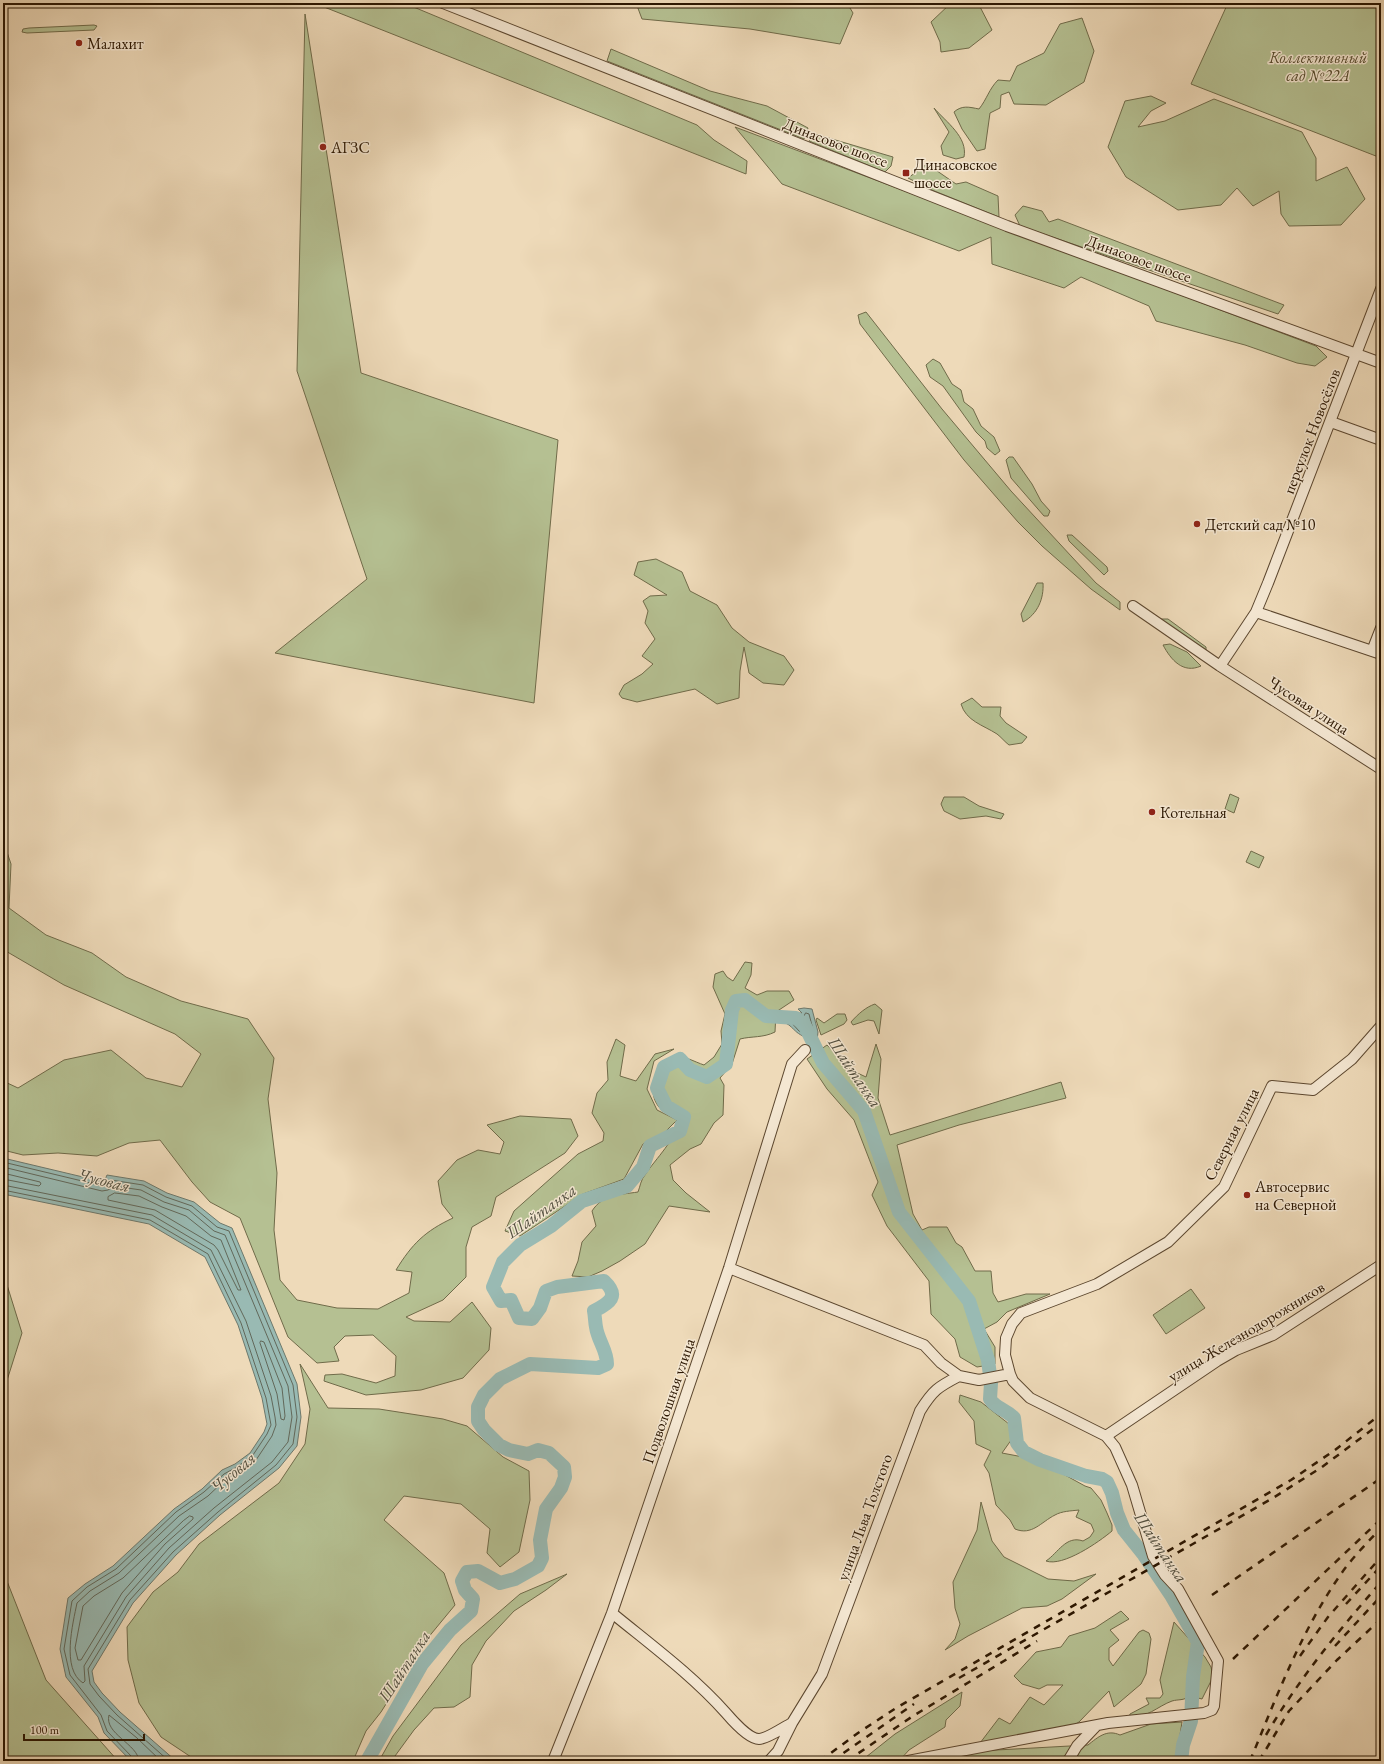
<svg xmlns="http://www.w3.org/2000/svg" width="1384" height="1764" font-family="'EB Garamond',serif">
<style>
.green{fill:#b5c092;stroke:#706b4a}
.water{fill:#99bab3;stroke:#6d786c}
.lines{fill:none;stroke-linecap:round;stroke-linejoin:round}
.shore{stroke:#62685a;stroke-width:1}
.river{stroke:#99bab3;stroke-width:14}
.minor-casing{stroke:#5c472f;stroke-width:12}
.minor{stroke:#f4e7d2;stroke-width:10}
.rail{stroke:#2b1601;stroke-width:2.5;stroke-dasharray:7 7;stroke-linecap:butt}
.poi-dot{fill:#8f2418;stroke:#f4e7d2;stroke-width:1.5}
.labels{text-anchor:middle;stroke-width:3;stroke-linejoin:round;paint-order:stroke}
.poi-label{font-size:16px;fill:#2b1601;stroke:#f4e7d2;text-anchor:start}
.park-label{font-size:16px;font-style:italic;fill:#54492c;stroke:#f4e7d2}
.street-label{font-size:16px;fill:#2b1601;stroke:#f4e7d2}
.water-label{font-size:17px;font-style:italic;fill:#524f3f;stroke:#f4e7d2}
</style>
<rect width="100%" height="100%" fill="#eedab9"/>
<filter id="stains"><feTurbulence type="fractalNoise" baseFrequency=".005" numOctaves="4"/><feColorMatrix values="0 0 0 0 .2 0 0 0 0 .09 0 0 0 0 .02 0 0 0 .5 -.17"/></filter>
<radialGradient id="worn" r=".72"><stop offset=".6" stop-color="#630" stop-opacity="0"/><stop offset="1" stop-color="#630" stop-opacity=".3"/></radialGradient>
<!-- green -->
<path class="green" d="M314,3H404L697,125L714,140L747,161L746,174Z
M636,3H847L853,13L840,44L750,29L642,19Z
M951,3H978L992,30L969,48L941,52L940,42L931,22Z
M1228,3H1381V158L1191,84Z
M305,14L361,373L558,440L534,703L275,653L367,579L297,371Z
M1082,18L1094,51L1084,82L1046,105L1014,104L1009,92L1001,95L1000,108L990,113L985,149L977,151L962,129L954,112C962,105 969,107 979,109C987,99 989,89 998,80L1010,81L1017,66L1044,53L1060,24Z
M94,25L97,26L94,30L27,33L22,32L23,29L29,28Z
M611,49L710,91L767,106L808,128L804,139L607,61Z
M1151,96L1166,103L1151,111L1138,127L1165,121L1214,99L1302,132L1316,158V181L1347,167L1365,199L1341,225L1289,226L1281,214L1279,191L1253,206L1237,188L1221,205L1178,210L1126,177L1108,147L1125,101Z
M934,108C946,122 968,137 964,157L956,159L943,155L941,146L949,132Z
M735,127L1316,346L1327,357L1315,366L1297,363L1245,345L1156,321L1149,306L1081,277L1064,288L992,264L991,237L959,251L782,184Z
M815,134L893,157L891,166L885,172L809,141Z
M927,164L956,184L966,182L998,196L999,217L932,190L908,178Z
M1023,206L1042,211L1049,222L1058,219L1284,305L1278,314L1020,226L1015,215Z
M866,312L942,409L1011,491L1096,583L1120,602V610L1091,589L1042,546L1018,522L964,460L860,324L858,315Z
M933,359L940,363L952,384L961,390L964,402L973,409L981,426L994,437L1000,451L995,455L987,448L985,441L976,432L943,386L930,377L926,365Z
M1009,457H1013L1032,484L1041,501L1050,511L1048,516H1044L1011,478L1006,460Z
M1067,535H1072L1107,567L1108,571L1104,575L1069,541Z
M656,559L682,572L690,591L717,605L732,628L749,642L784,656L794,670L784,685L763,683L749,673L744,647L740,671L739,698L717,704L695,689L637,702L622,698L619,694L624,685L642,674L653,664L642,656L655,639L645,623L648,611L643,601L650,596L667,595L634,575L638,562Z
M1037,583H1043C1044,598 1038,614 1023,622L1021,614Z
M1161,619H1168L1206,647V652L1162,623Z
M1170,644L1187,652L1201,666C1183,674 1171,660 1163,645Z
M972,698L982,707H1001L1000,716L1006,723L1027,737L1022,743L1009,745C1005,742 1001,737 997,734C983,725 966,721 961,704Z
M1230,794L1239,798L1234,813L1225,809Z
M944,797H964L979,806L1004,814L1001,819L986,816L960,819L944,811L941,804Z
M3,840L11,864L9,908L46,935L92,953L126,977L181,1001L248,1019L274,1058L268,1099L277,1173L274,1230L280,1280L297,1300L337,1308L378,1309L409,1293L412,1272L396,1270C412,1244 425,1231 453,1218L442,1204L438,1181L457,1160L478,1150L500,1154L504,1142L487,1125L520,1116L571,1119L578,1136L565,1153L496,1197L491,1216L472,1227L466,1247V1277L443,1300L406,1317L414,1321L450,1322L472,1302L491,1328L489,1350L463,1378L421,1390L366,1395L324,1381L325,1375L342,1374L376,1383L395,1376L396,1356L373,1335L345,1336L334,1347L339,1361L317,1363L288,1337L240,1218L210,1202L192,1182L160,1140L129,1143L97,1156L58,1153L23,1155L3,1150V1081L18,1088L64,1060L111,1050L146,1078L182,1087L201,1054L175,1034L64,985L4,950Z
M1251,851L1264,857L1259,868L1246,862Z
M745,962L752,963L751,975L745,988L757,995L767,991H789L794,1000L776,1012L775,1032C763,1038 752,1036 740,1039L732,1064L720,1078L724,1085L723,1115L714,1123L701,1144L690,1149L670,1165L673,1180L686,1193L710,1212L669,1206L645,1244L620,1261L602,1271L588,1277L572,1276L578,1261L582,1242L596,1226L592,1211C603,1194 619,1195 638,1192C640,1187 641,1179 645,1175C656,1158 676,1140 679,1119C674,1116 667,1114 662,1110C650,1100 651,1082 659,1070C664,1063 666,1058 675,1057C683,1055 695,1062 704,1065L714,1057L722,1044L721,1031L725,1014L713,987L715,974L723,971L727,977L733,981Z
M875,1004L882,1010L879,1034L874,1021L868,1020L853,1025L851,1022C858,1014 866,1007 875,1004Z
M837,1014H845L847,1020L844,1024L821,1035L816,1020L817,1018L824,1023Z
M616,1039L625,1045L620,1076L636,1081L655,1054L674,1049L654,1061L647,1089L657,1110L677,1120L663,1134L643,1144L624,1179L583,1194L520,1236L505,1231L514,1211L578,1154L603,1141L604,1133L592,1113L597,1093L608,1080L607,1062Z
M876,1044L881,1059L878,1098L890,1135L1061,1082L1066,1098L959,1125L897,1145L913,1214L922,1230L929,1227H947L956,1243L962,1247L975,1271H991L993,1293L998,1302L1026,1294H1050L1007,1312L997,1322L984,1329L995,1347V1364L977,1367L960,1357L955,1339L931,1314L929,1281L887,1226L872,1195L878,1182L854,1120L827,1089L807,1059L827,1045L851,1070L866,1077Z
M3,1272L22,1333L3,1393Z
M1191,1289L1205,1308L1166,1334L1153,1315Z
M300,1364L328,1408L379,1409L443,1419L467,1426L503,1457L529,1471L530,1500L519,1552L500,1567L487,1553L490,1529L461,1504L404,1496L384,1520L444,1573L455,1605L427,1639L381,1712L366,1731L353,1761H197L161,1737L139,1703L128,1660L127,1627L153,1592L178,1572L199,1544L279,1483L305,1444L310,1409Z
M960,1395L981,1402L1009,1424L1014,1436L1002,1453L1023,1457L1043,1467L1054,1469L1085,1486L1091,1488L1101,1500L1107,1513L1112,1525V1531C1099,1542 1063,1567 1046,1561C1058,1553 1066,1535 1083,1541L1090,1537L1094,1531L1091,1524L1076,1517L1079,1510C1071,1511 1062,1511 1055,1515C1041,1522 1032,1536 1015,1529L1010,1520L996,1505L989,1473L984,1465L991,1451L976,1444L974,1421L959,1402Z
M981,1502L992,1541L1004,1557L1048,1579L1074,1581L1096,1574L1062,1599L1047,1606L1022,1608L968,1636L945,1650L955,1639L960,1624L955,1608L953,1582L977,1530Z
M3,1571L46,1680L118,1761H3Z
M567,1574L546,1590L514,1611L486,1641L472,1665L470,1697L454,1707L434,1708L414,1730L395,1756L394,1761H379L393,1736L461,1645L520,1594Z
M1121,1611L1129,1619L1110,1630L1119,1640L1109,1648V1660L1113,1666L1139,1632L1143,1630L1149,1633L1151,1639L1146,1674L1141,1684L1114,1707L1109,1691L1079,1722L1062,1732L977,1747L999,1718L1010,1724L1030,1697L1044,1705L1063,1685H1047L1039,1689L1022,1684L1014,1676L1036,1652L1061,1647L1069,1636L1095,1628Z
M1174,1622L1205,1657L1211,1667L1213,1677L1202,1699L1190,1696C1183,1701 1179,1699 1172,1701C1158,1706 1146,1719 1129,1717L1130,1714L1149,1704L1146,1698H1160L1163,1694L1160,1680Z
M962,1692L960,1706L946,1720L945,1727L909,1750L899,1761H861L895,1734Z
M1182,1722L1176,1761H933L942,1753L1088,1745C1098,1737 1107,1729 1120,1735L1151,1724Z"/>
<!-- water -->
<path class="water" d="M804,1008L812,1009L818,1032L817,1041L810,1044L807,1038C796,1033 797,1032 789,1025C783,1021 777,1022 772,1016L792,1014L794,1013H802L798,1009Z
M3,1158L104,1182L107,1175L144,1181L167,1193L194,1202L220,1223L232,1228L297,1384L301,1417L297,1446L279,1468L220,1515L176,1555L133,1603L92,1671L94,1682L102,1693L120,1712L176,1761H131L104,1733L98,1717L66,1677L60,1649L68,1598L85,1584L113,1566L174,1509L202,1489L222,1470L235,1464L250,1453L264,1432L267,1424L266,1419L262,1398L238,1325L205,1257L149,1224L3,1194Z"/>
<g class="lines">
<!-- shore -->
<path class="shore" d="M806,1013L809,1014L814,1033L812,1036L799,1031L790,1021L795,1017H803Z
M3,1162L103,1186L107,1185L111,1180L143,1185L166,1197L192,1206L217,1227L229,1231L293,1385L297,1417L293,1444L276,1465L218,1512L173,1552L130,1600L88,1669L90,1684L99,1696L117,1715L169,1761
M3,1167L102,1191L108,1190L114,1186L141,1190L164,1202L189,1210L214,1231L225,1235L288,1386L292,1417L288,1442L272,1462L214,1508L169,1548L126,1597L84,1666L85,1681L83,1683C61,1669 73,1623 77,1603L90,1591L119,1573L179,1516L208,1496L227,1478L240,1471L256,1460L272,1436L276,1425L275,1417L271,1396L246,1321L211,1250L152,1215L3,1185
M3,1173L40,1182L41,1184L39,1186L3,1179
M3,1190L150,1220L208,1254L241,1323L266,1398L271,1425L267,1434L253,1455L237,1467L224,1474L204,1492L176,1512L116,1569L87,1587L72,1601L64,1649L70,1675L101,1715L107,1731L132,1757L134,1761
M115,1193L139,1196L162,1207L186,1216L211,1236L221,1240L241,1290H238L218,1250L214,1245L155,1210L108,1200V1197Z
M261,1341L264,1342L282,1388L285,1416L284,1420L281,1419L277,1394L260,1343Z
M190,1516L193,1517V1519L165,1544L122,1593L81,1660H78L75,1648L83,1606L94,1596L123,1578L183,1521Z
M139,1761C138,1744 104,1734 109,1715L137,1738L161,1761"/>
<!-- river -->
<path class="river" d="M367,1761L422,1664L450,1630L471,1611L473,1599L465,1590L462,1581L467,1572L478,1571L500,1583L515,1579L538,1566L542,1558L540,1540L546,1509L561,1488L565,1477L564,1467L549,1453L538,1450L528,1454L509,1450L499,1445L484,1430L478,1421V1407L484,1395L500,1379L530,1364L598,1368L607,1364C607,1350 598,1341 596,1327C595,1322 595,1316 594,1311C610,1303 620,1296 604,1281L557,1287L546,1291L540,1308L532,1319L519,1318L511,1300L501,1301L493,1287L503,1262L520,1245L551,1226L582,1201L627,1186L643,1167L650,1146L680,1131L684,1117L666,1106L657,1088L664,1067L680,1059L690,1070L707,1077L726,1064L732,1010L736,1001L745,1000L766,1016L796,1018L804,1024L823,1063L864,1111L899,1212L969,1301L988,1360L991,1383L990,1399C996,1409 1006,1409 1014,1418L1017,1443L1024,1452L1040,1460L1086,1476L1102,1479L1107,1482L1112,1493L1117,1513L1124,1530L1144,1555L1171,1595L1198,1642L1193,1677L1191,1721L1183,1745L1181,1761"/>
<!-- minor casing -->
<g class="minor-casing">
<path id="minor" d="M443,3L1007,226L1381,363
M1331,422L1381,440
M1133,606L1220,666L1381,769
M1256,612L1381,654
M1372,651L1381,628
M1220,666L1256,612L1268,583L1381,289
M729,1268L924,1345L941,1363L959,1376C938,1387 933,1390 920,1411L822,1674L792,1723L778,1751L769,1761
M959,1376L979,1380L1010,1374
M1106,1436L1217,1361L1236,1350L1273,1335L1381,1265
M612,1613C651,1645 692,1675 726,1713C732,1720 749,1739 759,1739C767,1739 784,1727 792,1723
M553,1761L612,1613L729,1268L792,1064L805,1050
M908,1761L1108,1723L1204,1713L1212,1710L1214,1706L1218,1661L1178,1589L1165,1575L1153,1556L1132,1485L1115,1447L1106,1436L1030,1398L1013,1381L1010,1374L1005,1355L1006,1338L1012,1324L1021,1313L1097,1284L1168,1242L1224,1187L1272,1086L1313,1090L1352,1059L1381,1026
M1068,1761L1077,1746L1097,1725"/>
</g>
<!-- minor -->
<use href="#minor" class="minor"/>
<!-- rail -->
<path class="rail" d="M1212,1595L1381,1478
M1346,1604L1381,1566
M1335,1646L1381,1596
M1300,1656L1328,1617L1381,1557
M1233,1659L1381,1519
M959,1678L1273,1498L1322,1467L1381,1423
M1266,1735C1298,1680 1339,1630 1381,1582
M820,1761L858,1733L896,1708L1291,1480L1335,1450L1381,1414
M832,1761L914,1704
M847,1761L913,1716L1037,1641
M1250,1761C1276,1698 1301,1631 1341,1574C1352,1558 1367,1543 1381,1528
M1259,1761L1289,1711L1337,1660L1381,1619"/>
</g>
<!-- markers -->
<g class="poi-dot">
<circle cx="79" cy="43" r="4"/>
<circle cx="323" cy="147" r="4"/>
<rect x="902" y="169" width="8" height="8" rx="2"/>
<circle cx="1197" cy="524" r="4"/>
<circle cx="1152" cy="812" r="4"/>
<circle cx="1247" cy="1195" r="4"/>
</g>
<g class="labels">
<!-- poi labels -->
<g class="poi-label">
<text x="87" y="49">Малахит</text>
<text x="331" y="153">АГЗС</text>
<text x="914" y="170">Динасовское<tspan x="914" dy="18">шоссе</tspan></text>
<text x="1205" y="530">Детский сад №10</text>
<text x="1160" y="818">Котельная</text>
<text x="1255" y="1192">Автосервис<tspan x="1255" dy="18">на Северной</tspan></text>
</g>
<!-- park labels -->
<g class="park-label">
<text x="1318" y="63">Коллективный<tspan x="1318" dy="18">сад №22А</tspan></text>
</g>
<!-- street labels -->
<g class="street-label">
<text transform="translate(836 142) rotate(21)" y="6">Динасовое шоссе</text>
<text transform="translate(1139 258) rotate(20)" y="6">Динасовое шоссе</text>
<text transform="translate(1311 431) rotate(-69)" y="6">переулок Новосёлов</text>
<text transform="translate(1309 705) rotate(33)" y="6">Чусовая улица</text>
<text transform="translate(1231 1134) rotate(-63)" y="6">Северная улица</text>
<text transform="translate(1246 1331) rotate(-31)" y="6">улица Железнодорожников</text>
<text transform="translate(668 1401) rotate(-71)" y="6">Подволошная улица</text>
<text transform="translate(864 1517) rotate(-70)" y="6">улица Льва Толстого</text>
</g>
<!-- water labels -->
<g class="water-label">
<text transform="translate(855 1072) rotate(56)" y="6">Шайтанка</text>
<text transform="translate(104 1180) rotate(14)" y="6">Чусовая</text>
<text transform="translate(541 1211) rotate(-35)" y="6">Шайтанка</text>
<text transform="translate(233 1472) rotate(-40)" y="6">Чусовая</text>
<text transform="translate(1161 1547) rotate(56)" y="6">Шайтанка</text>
<text transform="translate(404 1666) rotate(-57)" y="6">Шайтанка</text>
</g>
</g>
<!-- margin -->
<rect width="1384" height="1764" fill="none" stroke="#eedab9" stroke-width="16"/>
<rect x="4" y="4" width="1376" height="1756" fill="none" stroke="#2b1601" stroke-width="2"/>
<rect x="8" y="8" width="1368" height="1748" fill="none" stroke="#2b1601"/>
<!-- scale -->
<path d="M24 1734v6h120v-6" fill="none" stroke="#2b1601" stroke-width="2"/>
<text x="30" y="1734" font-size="12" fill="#2b1601" stroke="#f4e7d2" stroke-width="3" paint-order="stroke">100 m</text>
<rect width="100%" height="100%" filter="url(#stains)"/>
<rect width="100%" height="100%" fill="url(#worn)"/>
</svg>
